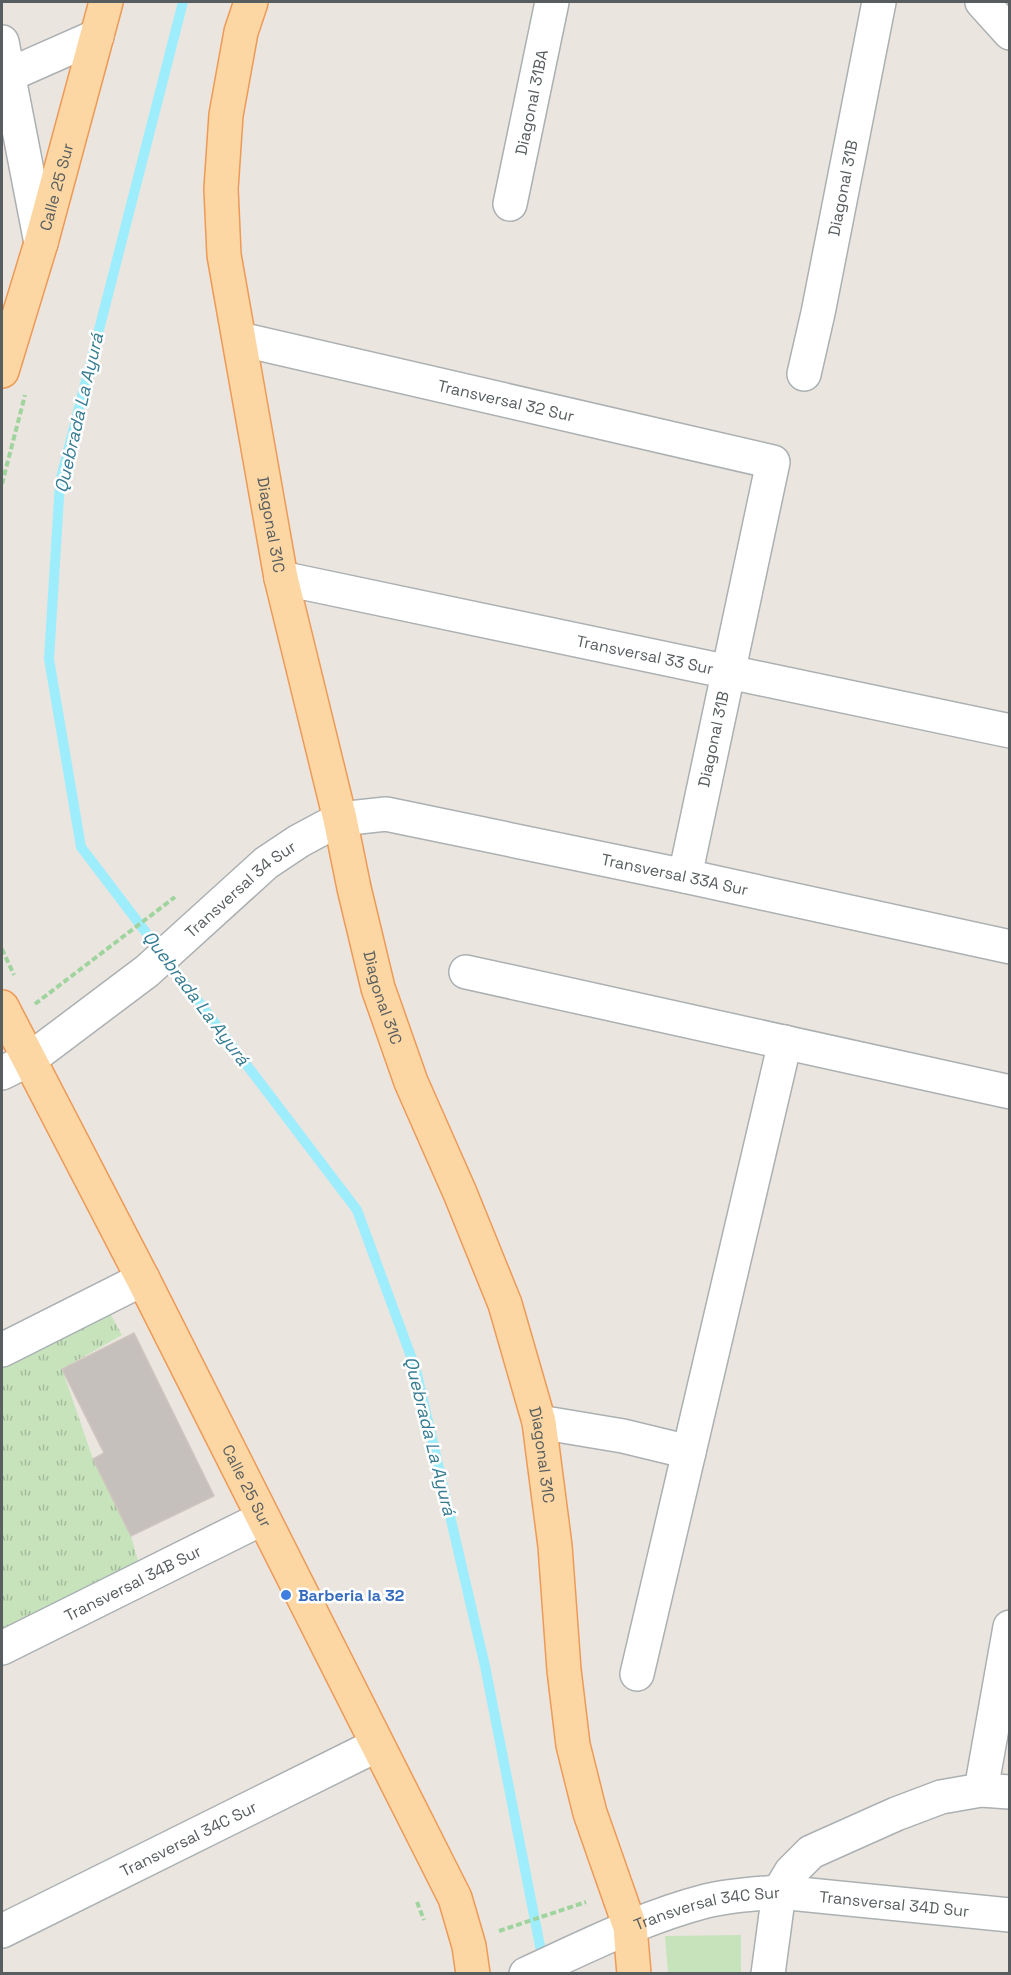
<svg xmlns="http://www.w3.org/2000/svg" width="1011" height="1975" font-family="'Space Grotesk',sans-serif">
<style>
.grass{fill:url(#grass-tufts)}
.pitch{fill:#c6e3bc}
.lines{fill:none;stroke-linecap:round;stroke-linejoin:round}
.stream{stroke:#9eedfc;stroke-width:10}
.building{fill:#c6c0bd;stroke:#cfc5be;stroke-width:1.5}
.minor-casing{stroke:#abb0b2;stroke-width:36}
.major-casing{stroke:#ed9a57;stroke-width:36}
.path{stroke:#a0d49f;stroke-width:4;stroke-dasharray:6 3;stroke-linecap:butt}
.minor{stroke:#fff;stroke-width:33}
.major{stroke:#fcd6a3;stroke-width:33}
.shop-dot{fill:#3f7fe0;stroke:#fff;stroke-width:2}
.labels{text-anchor:middle;stroke-width:5;stroke-linejoin:round;paint-order:stroke}
.street-label{font-size:16px;fill:#585e60;stroke:#fff}
.shop-label{font-size:16px;font-weight:bold;fill:#366cbe;stroke:#fff;text-anchor:start}
.water-label{font-size:18px;font-style:italic;fill:#367c93;stroke:#fff}
</style>
<defs>
<pattern id="grass-tufts" width="24" height="20" patternUnits="userSpaceOnUse" patternTransform="scale(1.5)"><rect width="24" height="20" fill="#c6e3bc"/><path d="M3 7l-1-3M5 7V3M7 7l1-3M15 17l-1-3M17 17v-4M19 17l1-3" fill="none" stroke="#a4bb9c"/></pattern>
</defs>
<rect width="100%" height="100%" fill="#ebe5df"/>
<!-- grass -->
<path class="grass" d="M110,1313L122,1335L62,1369L93,1459L131,1536L141,1572L2,1637V1367Z"/>
<!-- pitch -->
<path class="pitch" d="M741,1935V1973H668L665,1936Z"/>
<g class="lines">
<!-- stream -->
<path class="stream" d="M183,2L60,482L49,659L81,847L357,1210L416,1370L485,1666L543,1961"/>
</g>
<!-- building -->
<path class="building" d="M134,1333L214,1496L131,1536L93,1459L104,1453L62,1369Z"/>
<g class="lines">
<!-- minor casing -->
<g class="minor-casing">
<g id="minor">
<path d="M982,2L1010,33"/>
<path d="M2,42L41,243"/>
<path d="M2,78L97,36"/>
<path id="s1" d="M510,204L552,2"/>
<path id="s2" d="M240,339L773,462L685,876"/>
<path id="s3" d="M804,374L818,313L879,2"/>
<path id="s4" d="M281,578L1010,731"/>
<path d="M466,972L1010,1092"/>
<path id="s5" d="M2,1073L30,1059L147,971L266,863L299,841L340,819L386,814L685,876L1010,947"/>
<path d="M2,1350L143,1279"/>
<path d="M539,1422L623,1436L689,1452"/>
<path id="s6" d="M2,1648L263,1518"/>
<path d="M637,1674L785,1042"/>
<path d="M981,1790L1010,1627"/>
<path id="s7" d="M2,1931L377,1745"/>
<path id="s8" d="M526,1974C585,1947 644,1917 706,1901C730,1895 754,1894 779,1892L1010,1915"/>
<path d="M768,1974L779,1892L791,1872L811,1852L896,1814L941,1797L981,1790L1010,1792"/>
</g>
</g>
<!-- major casing -->
<g class="major-casing">
<g id="major">
<path id="s9" d="M251,2L241,32L226,115L221,189L224,255L281,578L340,819L354,888L378,988L411,1082L460,1193L505,1304L539,1422L555,1546L564,1670L573,1745L590,1813L630,1927L634,1974"/>
<path id="s10" d="M2,371L41,243L106,2"/>
<path id="s11" d="M2,1007L143,1279L455,1898L469,1946L473,1974"/>
</g>
</g>
<!-- path -->
<path class="path" d="M2,484L25,395
M2,949L14,975
M35,1004L175,897
M417,1902L424,1920
M499,1931L586,1902"/>
<!-- minor -->
<use href="#minor" class="minor"/>
<!-- major -->
<use href="#major" class="major"/>
</g>
<!-- markers -->
<circle class="shop-dot" cx="286" cy="1595" r="6"/>
<g class="labels">
<!-- street labels -->
<g class="street-label">
<text dy="6" stroke="none"><textPath href="#s1" startOffset="104">Diagonal 31BA</textPath></text>
<text dy="6" stroke="none"><textPath href="#s10" startOffset="192">Calle 25 Sur</textPath></text>
<text dy="6" stroke="none"><textPath href="#s3" startOffset="190">Diagonal 31B</textPath></text>
<text dy="6" stroke="none"><textPath href="#s2" startOffset="273">Transversal 32 Sur</textPath></text>
<text dy="6" stroke="none"><textPath href="#s9" startOffset="530">Diagonal 31C</textPath></text>
<text dy="6" stroke="none"><textPath href="#s4" startOffset="372">Transversal 33 Sur</textPath></text>
<text transform="translate(713 739) rotate(-78)" y="6">Diagonal 31B</text>
<text dy="6" stroke="none"><textPath href="#s5" startOffset="766">Transversal 33A Sur</textPath></text>
<text dy="6" stroke="none"><textPath href="#s5" startOffset="302">Transversal 34 Sur</textPath></text>
<text dy="6" stroke="none"><textPath href="#s9" startOffset="1016">Diagonal 31C</textPath></text>
<text dy="6" stroke="none"><textPath href="#s9" startOffset="1502">Diagonal 31C</textPath></text>
<text dy="6" stroke="none"><textPath href="#s11" startOffset="538">Calle 25 Sur</textPath></text>
<text dy="6" stroke="none"><textPath href="#s6" startOffset="146">Transversal 34B Sur</textPath></text>
<text dy="6" stroke="none"><textPath href="#s7" startOffset="208">Transversal 34C Sur</textPath></text>
<text dy="6" stroke="none"><textPath href="#s8" startOffset="384">Transversal 34D Sur</textPath></text>
<text dy="6" stroke="none"><textPath href="#s8" startOffset="194">Transversal 34C Sur</textPath></text>
</g>
<!-- shop labels -->
<g class="shop-label">
<text x="298" y="1601">Barberia la 32</text>
</g>
<!-- water labels -->
<g class="water-label">
<text transform="translate(79 413) rotate(-77)" y="6">Quebrada La Ayurá</text>
<text transform="translate(196 998) rotate(53)" y="6">Quebrada La Ayurá</text>
<text transform="translate(430 1436) rotate(76)" y="6">Quebrada La Ayurá</text>
</g>
</g>
<!-- border -->
<rect width="1011" height="1975" fill="none" stroke="#585e60" stroke-width="6"/>
</svg>
